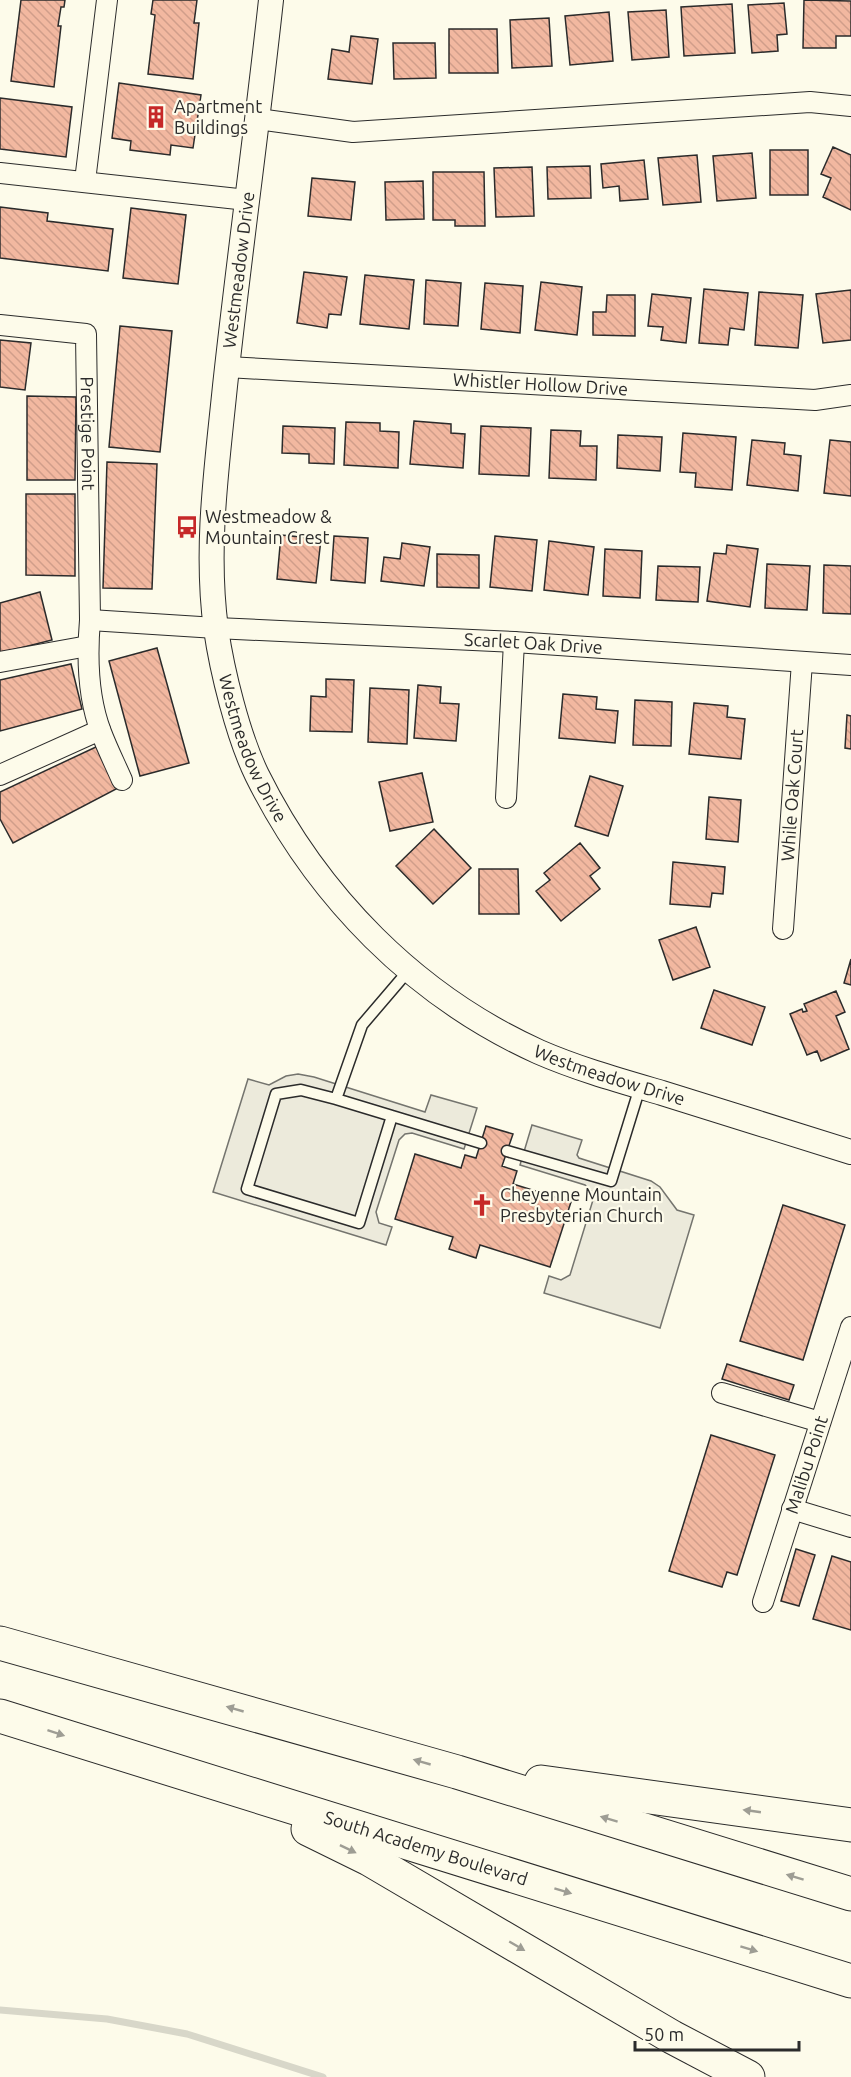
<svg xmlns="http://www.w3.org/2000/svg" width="851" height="2077" font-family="Ubuntu,sans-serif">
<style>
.parking{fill:#eceadb;stroke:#74746e;stroke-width:1.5}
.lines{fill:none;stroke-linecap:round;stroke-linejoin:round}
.stream{stroke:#d8d7c9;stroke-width:7}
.building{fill:url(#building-back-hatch);stroke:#2b2b2b;stroke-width:1.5}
.service-casing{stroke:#2b2b2b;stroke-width:13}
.minor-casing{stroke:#2b2b2b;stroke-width:22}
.tertiary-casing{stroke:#2b2b2b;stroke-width:26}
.trunk-casing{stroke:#2b2b2b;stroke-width:35}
.service{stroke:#fdfbea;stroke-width:10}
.minor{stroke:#fdfbea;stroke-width:20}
.tertiary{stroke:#fdfbea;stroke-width:24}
.trunk{stroke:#fdfbea;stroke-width:33}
.oneway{fill:#9e9d94}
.labels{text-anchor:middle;stroke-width:4.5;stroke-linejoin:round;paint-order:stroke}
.poi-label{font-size:18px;fill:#2b2b2b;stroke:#fdfbea;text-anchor:start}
.street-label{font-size:18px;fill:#2b2b2b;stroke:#fdfbea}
</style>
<defs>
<pattern id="building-back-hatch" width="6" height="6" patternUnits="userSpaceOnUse" patternTransform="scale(1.5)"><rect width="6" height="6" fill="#f2b8a0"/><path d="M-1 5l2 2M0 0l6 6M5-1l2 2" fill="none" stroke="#d09e8a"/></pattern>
</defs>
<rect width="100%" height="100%" fill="#fdfbea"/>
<!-- parking -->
<path class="parking" d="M298,1074L314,1077L425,1112L431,1095L477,1108L464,1149L412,1133L405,1134L399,1140L376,1212L379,1223L392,1227L386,1245L213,1192L248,1079L269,1085L286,1076Z
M532,1125L582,1140L577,1155L579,1158L651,1181L660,1187L677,1210L694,1215L660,1328L544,1293L549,1276L561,1280L570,1275L593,1200L591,1191L585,1185L520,1165Z"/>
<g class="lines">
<!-- stream -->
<path class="stream" d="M0,2010L107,2019L187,2034L323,2077"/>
</g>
<!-- building -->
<path class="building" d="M21,0H65L64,7H61L58,26H61L54,87L11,81Z
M153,0H197L194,23H199L193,79L148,74L155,15L151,14Z
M804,0L851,1V36H836V48H803Z
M784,3L787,34L777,35L778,51L752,53L748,5Z
M732,4L735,53L684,56L681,7Z
M666,10L669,57L632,60L628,12Z
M609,12L613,61L570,65L565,16Z
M549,18L552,66L512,68L510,20Z
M449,29H497L498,73H449Z
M351,36L378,39L372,84L328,79L332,49L349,52Z
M393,43H435L436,78L394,79Z
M119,83L201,95L193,148L171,145L170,155L130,150L131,141L112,138Z
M0,98L72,107L66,157L0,149Z
M833,147L851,155V210L823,197L831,178L821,174Z
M770,150H808V195H770Z
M752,153L756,198L717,201L713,156Z
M697,155L701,202L663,205L658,158Z
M644,160L648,199L620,201L619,186L603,188L601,164Z
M590,166L591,198L548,199L547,167Z
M532,167L534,216L496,217L494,168Z
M433,172H484L485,226H455V220H433Z
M312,178L355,182L351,220L308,216Z
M423,181L424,219L386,220L385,182Z
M0,207L48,213L47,221L113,229L108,271L0,258Z
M131,208L186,215L178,284L123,278Z
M304,272L347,277L341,315L329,314L327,328L297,323Z
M365,275L414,280L409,329L360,324Z
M426,280L461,283L458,326L424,324Z
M541,282L582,287L577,335L535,330Z
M485,283L523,286L520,333L481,329Z
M704,289L748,293L744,330L730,328L728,345L699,343Z
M851,290V340L823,343L816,294Z
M759,292L803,295L798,348L755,345Z
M652,294L691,298L686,343L661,340L663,327L648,326Z
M607,295H635V336L593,335V312H606Z
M120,326L172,331L160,452L109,447Z
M0,340L31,343L25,390L0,387Z
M27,396L76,397L75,480H27Z
M414,421L451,424V433L465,434L463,468L410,464Z
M346,422L380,423V431L399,432L398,468L344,465Z
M283,426L335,428L334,464L309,463V454L282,453Z
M481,426L531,428L529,476L479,474Z
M551,430L581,431L580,446H597L596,480L549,478Z
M683,433L736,437L732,490L695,487L696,473L680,472Z
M618,435L662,437L660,471L617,468Z
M752,440L785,443L784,454L801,456L798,491L747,485Z
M830,440L851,442V496L824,493Z
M107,462L157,464L152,589L103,588Z
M26,494H75V576L26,575Z
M281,535L321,539L316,583L277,579Z
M334,536L368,538L365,583L331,580Z
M495,536L537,540L532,591L490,587Z
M549,541L594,547L588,595L544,590Z
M402,543L430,547L424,586L381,581L384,557L400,559Z
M727,545L758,549L750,607L707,601L714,553L726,554Z
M605,549L642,551L640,598L603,596Z
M437,554L479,555V588L437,587Z
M767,564L810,566L807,610L765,608Z
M824,565L851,566V614L823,613Z
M658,566L700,567L698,602L656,600Z
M40,592L52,640L0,653V603Z
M157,648L189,763L140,776L109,661Z
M71,664L82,709L0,731V680Z
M326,679L354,680L352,732L310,731L311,696L326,697Z
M418,685L441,687L440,703L459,704L456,741L414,738Z
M370,688L409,690L407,744L368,742Z
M563,694L597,697L596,709L618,711L615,743L559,738Z
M635,700L672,702L671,746L633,745Z
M694,703L728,706L727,717L745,719L741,759L689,754Z
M847,715L851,716V749L845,748Z
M98,746L120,787L13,843L0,819V792Z
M422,773L433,822L390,831L379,782Z
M590,776L623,786L608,836L575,826Z
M709,797L741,800L738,842L706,839Z
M434,829L471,868L433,904L396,866Z
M580,843L600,868L590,876L600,889L561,921L536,891L550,880L544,873Z
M673,862L725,867L723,894L712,893L710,907L670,904Z
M479,869H518L519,914H479Z
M696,927L710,967L673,980L659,940Z
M851,959V985L844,983Z
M714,990L765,1007L752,1045L701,1028Z
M836,991L845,1012L836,1016L849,1049L821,1061L817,1051L807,1055L790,1014L802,1009L803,1012L807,1011L804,1004Z
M486,1126L513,1134L502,1166L517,1171L513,1184L571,1202L550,1267L480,1245L476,1258L449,1249L453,1237L395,1219L415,1154L461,1168L465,1155L476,1158Z
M783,1205L845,1225L803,1360L740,1341Z
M727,1364L794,1385L789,1400L722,1379Z
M711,1435L775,1455L737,1575L727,1572L722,1587L669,1571Z
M796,1549L815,1555L799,1606L781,1601Z
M832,1556L851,1562V1630L813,1619Z"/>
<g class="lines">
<!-- service casing -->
<g class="service-casing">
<path id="service" d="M409,970L362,1025L336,1099L481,1143
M336,1099L301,1090L276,1094L247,1189L359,1223L392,1116
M507,1151L611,1181L640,1087"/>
</g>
<!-- minor casing -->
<g class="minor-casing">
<g id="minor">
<path d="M258,119L353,132L810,102L851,106"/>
<path d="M0,173L247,200"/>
<path d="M85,181L107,0"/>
<path id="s1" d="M0,325L86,334L90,620C87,655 88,698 101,732C107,748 115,764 122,780"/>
<path id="s2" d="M227,367L815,400L851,395"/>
<path id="s3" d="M90,620L216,628L514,642L851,665"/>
<path d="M0,662L88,646"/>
<path d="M0,775L100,730"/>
<path d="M506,798L514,642"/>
<path id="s4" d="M783,929L802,662"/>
<path d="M722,1393L820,1422"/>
<path d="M792,1509L851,1527"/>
<path id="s5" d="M763,1602L851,1327"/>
</g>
</g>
<!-- tertiary casing -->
<g class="tertiary-casing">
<g id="tertiary">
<path id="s6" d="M271,0C257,129 239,257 225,386C217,466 205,548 216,629C222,671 238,736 257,775C317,896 415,996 539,1052C578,1069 621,1081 662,1093C725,1113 788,1132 851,1152"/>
</g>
</g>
<!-- trunk casing -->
<g class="trunk-casing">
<g id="trunk">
<path d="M0,1643L457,1772L851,1894"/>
<path id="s7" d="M0,1716L851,1981"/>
<path d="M541,1782L851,1825"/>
<path d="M308,1829L369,1859L672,2037L748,2077"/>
</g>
</g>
<!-- service -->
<use href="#service" class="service"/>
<!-- minor -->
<use href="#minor" class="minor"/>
<!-- tertiary -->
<use href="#tertiary" class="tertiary"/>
<!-- trunk -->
<use href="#trunk" class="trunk"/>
</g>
<!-- one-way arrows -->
<defs><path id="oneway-solid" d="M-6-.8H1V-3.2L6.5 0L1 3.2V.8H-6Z" transform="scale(1.5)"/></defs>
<g class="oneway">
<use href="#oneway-solid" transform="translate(235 1709) rotate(-164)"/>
<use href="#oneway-solid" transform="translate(56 1733) rotate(18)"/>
<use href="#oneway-solid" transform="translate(422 1762) rotate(-164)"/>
<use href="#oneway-solid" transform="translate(752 1811) rotate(-172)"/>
<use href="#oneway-solid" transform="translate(609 1819) rotate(-163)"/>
<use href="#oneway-solid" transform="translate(348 1849) rotate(26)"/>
<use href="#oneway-solid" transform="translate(795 1877) rotate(-163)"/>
<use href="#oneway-solid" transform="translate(563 1891) rotate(17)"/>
<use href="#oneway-solid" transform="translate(517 1946) rotate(30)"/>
<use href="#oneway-solid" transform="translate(749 1949) rotate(17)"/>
</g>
<!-- icons -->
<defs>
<g id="building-bare" transform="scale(1.8)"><path d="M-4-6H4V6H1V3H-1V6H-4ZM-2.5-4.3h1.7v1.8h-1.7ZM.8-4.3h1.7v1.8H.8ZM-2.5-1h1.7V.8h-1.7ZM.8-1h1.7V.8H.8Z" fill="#c62828" stroke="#fdfbea" stroke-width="2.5" paint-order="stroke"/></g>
<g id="bus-bare" transform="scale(1.8)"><path d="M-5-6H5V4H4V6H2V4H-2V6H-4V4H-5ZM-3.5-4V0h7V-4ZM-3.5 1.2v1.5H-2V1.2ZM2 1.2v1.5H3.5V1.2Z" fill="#c62828" stroke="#fdfbea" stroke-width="2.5" paint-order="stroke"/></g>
<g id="church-bare" transform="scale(1.8)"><path d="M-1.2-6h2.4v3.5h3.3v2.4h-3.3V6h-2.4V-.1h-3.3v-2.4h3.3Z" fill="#c62828" stroke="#fdfbea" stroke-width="2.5" paint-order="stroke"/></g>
</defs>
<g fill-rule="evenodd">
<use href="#building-bare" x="156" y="117"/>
<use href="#bus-bare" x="187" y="527"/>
<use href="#church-bare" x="482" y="1205"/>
</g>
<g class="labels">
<!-- poi labels -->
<g class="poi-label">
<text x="174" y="113">Apartment<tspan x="174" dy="21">Buildings</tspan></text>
<text x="205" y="523">Westmeadow &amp;<tspan x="205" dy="21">Mountain Crest</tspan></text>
<text x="500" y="1201">Cheyenne Mountain<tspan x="500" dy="21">Presbyterian Church</tspan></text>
</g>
<!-- street labels -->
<g class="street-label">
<text transform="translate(239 270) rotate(-83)" y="6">Westmeadow Drive</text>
<text dy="6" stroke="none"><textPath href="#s2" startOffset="314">Whistler Hollow Drive</textPath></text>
<text dy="6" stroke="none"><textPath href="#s1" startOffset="186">Prestige Point</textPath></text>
<text dy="6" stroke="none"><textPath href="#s3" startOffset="444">Scarlet Oak Drive</textPath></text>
<text dy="6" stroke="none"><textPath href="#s6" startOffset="758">Westmeadow Drive</textPath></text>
<text dy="6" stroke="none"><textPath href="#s4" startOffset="134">While Oak Court</textPath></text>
<text dy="6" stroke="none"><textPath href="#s6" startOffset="1262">Westmeadow Drive</textPath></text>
<text dy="6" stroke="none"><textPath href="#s5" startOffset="144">Malibu Point</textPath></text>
<text dy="6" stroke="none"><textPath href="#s7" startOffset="446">South Academy Boulevard</textPath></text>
</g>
</g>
<!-- scale -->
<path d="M635 2041v9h164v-9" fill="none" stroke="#2b2b2b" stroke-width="3"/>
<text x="644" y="2041" font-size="18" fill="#2b2b2b" stroke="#fdfbea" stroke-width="4.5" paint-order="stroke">50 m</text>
</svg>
